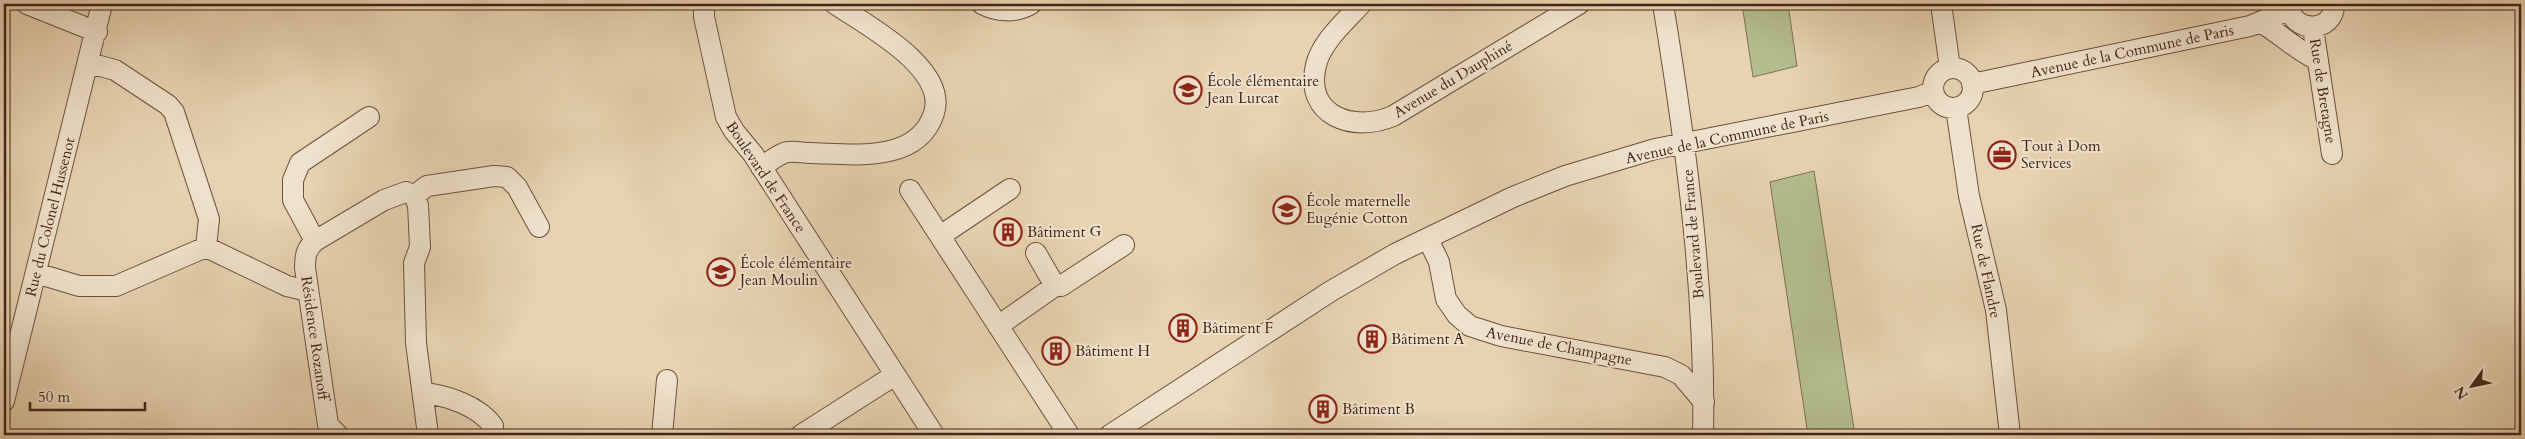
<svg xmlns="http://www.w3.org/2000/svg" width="2525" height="439" font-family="Cardo,serif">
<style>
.green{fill:#b3bd8e;stroke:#7c7053}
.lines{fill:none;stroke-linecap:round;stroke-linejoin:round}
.minor-casing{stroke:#6d503e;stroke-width:22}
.minor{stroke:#efe2cc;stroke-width:20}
.labels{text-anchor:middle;stroke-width:4;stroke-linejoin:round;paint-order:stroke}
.street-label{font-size:15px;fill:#442418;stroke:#efe2cc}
.poi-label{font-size:15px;fill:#442418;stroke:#efe2cc;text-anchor:start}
</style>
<rect width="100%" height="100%" fill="#e7d3b1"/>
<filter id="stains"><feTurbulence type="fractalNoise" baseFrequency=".004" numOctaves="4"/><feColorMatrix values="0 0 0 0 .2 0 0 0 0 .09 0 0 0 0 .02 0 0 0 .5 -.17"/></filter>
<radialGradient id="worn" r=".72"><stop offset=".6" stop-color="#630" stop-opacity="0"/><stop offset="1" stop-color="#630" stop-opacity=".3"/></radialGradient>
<!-- green -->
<path class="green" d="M1742,4H1788L1797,66L1753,77Z
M1814,171L1855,435H1808L1770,182Z"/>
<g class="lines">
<!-- minor casing -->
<g class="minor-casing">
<path id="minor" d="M27,4L97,32
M704,4V17L726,117L734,131L753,154L934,435
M982,4C997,12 1016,13 1031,4
M1361,4C1345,22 1322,41 1316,65C1304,116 1353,133 1393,116L1579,4
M1663,4C1686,145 1706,292 1703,435
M1941,4L1950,68
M2289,4C2290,34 2335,34 2334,4
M2260,22C2280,33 2298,52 2318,60
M2313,28L2332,154
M1933 88a20 20 0 1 1 40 0a20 20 0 1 1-40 0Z
M1972,84L2250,26L2289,10
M1956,108L1969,196L1996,310L2010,435
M761,167C768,163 776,156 784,153C791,150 802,153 810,153C852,154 918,164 934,113C948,68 866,25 835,4
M910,190L1069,435
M414,196L427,186L494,176L507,177L517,187L539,227
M940,236L1010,189
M1428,239L1439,262L1446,299L1457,315L1470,326L1501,336L1665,367L1681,375L1704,402
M315,241L293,200V180L300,163L369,117
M206,247L287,286L308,291
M1036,253L1055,286
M36,273L79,286H116L206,247L209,219L174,112L168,105L115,70L89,63
M998,326L1055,286H1061L1124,245
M425,393C448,396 479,406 493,426
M4,401L102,4
M338,435L328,425L327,418L305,268C305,256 306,249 315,241L384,200L406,192L414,196L418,205L420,247L414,263L416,343L428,435
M662,435L667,380
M801,435L895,375
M1110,435L1331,291L1395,254L1513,197L1565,176L1655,149L1919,97L1933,91"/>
</g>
<!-- minor -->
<use href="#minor" class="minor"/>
</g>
<!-- icons -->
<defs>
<g id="school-ring" transform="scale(1.4375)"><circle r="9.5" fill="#efe2cc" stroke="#8f2418" stroke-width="1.5"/><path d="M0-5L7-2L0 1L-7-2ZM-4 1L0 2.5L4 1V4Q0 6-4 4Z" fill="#8f2418"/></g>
<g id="office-ring" transform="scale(1.4375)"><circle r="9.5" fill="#efe2cc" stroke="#8f2418" stroke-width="1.5"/><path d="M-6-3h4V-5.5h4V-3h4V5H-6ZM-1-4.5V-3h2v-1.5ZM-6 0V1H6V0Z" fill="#8f2418"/></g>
<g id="building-ring" transform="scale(1.4375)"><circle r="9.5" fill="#efe2cc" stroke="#8f2418" stroke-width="1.5"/><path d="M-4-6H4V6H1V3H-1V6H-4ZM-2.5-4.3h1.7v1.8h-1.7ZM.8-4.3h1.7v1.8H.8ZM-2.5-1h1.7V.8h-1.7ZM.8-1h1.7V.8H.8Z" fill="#8f2418"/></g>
</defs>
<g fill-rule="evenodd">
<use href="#school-ring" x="1188" y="90"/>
<use href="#office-ring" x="2002" y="155"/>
<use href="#school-ring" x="1287" y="210"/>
<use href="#building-ring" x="1008" y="232"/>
<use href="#school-ring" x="721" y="272"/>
<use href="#building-ring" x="1183" y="328"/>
<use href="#building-ring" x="1372" y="339"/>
<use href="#building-ring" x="1056" y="351"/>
<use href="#building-ring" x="1323" y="409"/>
</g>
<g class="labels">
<!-- street labels -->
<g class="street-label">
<text transform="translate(2132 51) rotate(-12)" y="5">Avenue de la Commune de Paris</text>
<text transform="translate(1453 79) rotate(-31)" y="5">Avenue du Dauphiné</text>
<text transform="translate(2323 91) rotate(81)" y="5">Rue de Bretagne</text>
<text transform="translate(1727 137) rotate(-12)" y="5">Avenue de la Commune de Paris</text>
<text transform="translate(766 177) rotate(56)" y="5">Boulevard de France</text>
<text transform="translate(50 217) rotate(-76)" y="5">Rue du Colonel Hussenot</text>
<text transform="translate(1693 234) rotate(-95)" y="5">Boulevard de France</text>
<text transform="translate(1986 271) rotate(78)" y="5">Rue de Flandre</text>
<text transform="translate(315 338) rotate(82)" y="5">Résidence Rozanoff</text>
<text transform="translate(1559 346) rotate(11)" y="5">Avenue de Champagne</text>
</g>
<!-- poi labels -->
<g class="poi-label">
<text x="1207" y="86">École élémentaire<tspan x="1207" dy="17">Jean Lurcat</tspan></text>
<text x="2021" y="151">Tout à Dom<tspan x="2021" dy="17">Services</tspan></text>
<text x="1306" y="206">École maternelle<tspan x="1306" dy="17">Eugénie Cotton</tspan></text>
<text x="1027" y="237">Bâtiment G</text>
<text x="740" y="268">École élémentaire<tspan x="740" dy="17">Jean Moulin</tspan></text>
<text x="1202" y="333">Bâtiment F</text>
<text x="1391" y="344">Bâtiment A</text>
<text x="1075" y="356">Bâtiment H</text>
<text x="1342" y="414">Bâtiment B</text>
</g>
</g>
<!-- margin -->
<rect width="2525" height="439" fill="none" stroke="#e7d3b1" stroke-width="20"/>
<rect x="5" y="5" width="2515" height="429" fill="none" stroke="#442418" stroke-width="2.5"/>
<rect x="10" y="10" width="2505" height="419" fill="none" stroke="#442418"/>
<!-- north arrow -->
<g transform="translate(2472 386) rotate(237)" stroke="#efe2cc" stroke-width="4" paint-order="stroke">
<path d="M0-4L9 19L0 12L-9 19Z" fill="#442418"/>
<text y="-8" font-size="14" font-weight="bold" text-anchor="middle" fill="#442418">N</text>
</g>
<!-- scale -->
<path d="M30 402v8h115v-8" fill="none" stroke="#442418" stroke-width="2.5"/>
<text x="38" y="402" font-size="15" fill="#442418" stroke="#efe2cc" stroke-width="4" paint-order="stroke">50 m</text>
<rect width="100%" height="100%" filter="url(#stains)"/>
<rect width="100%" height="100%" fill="url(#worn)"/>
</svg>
